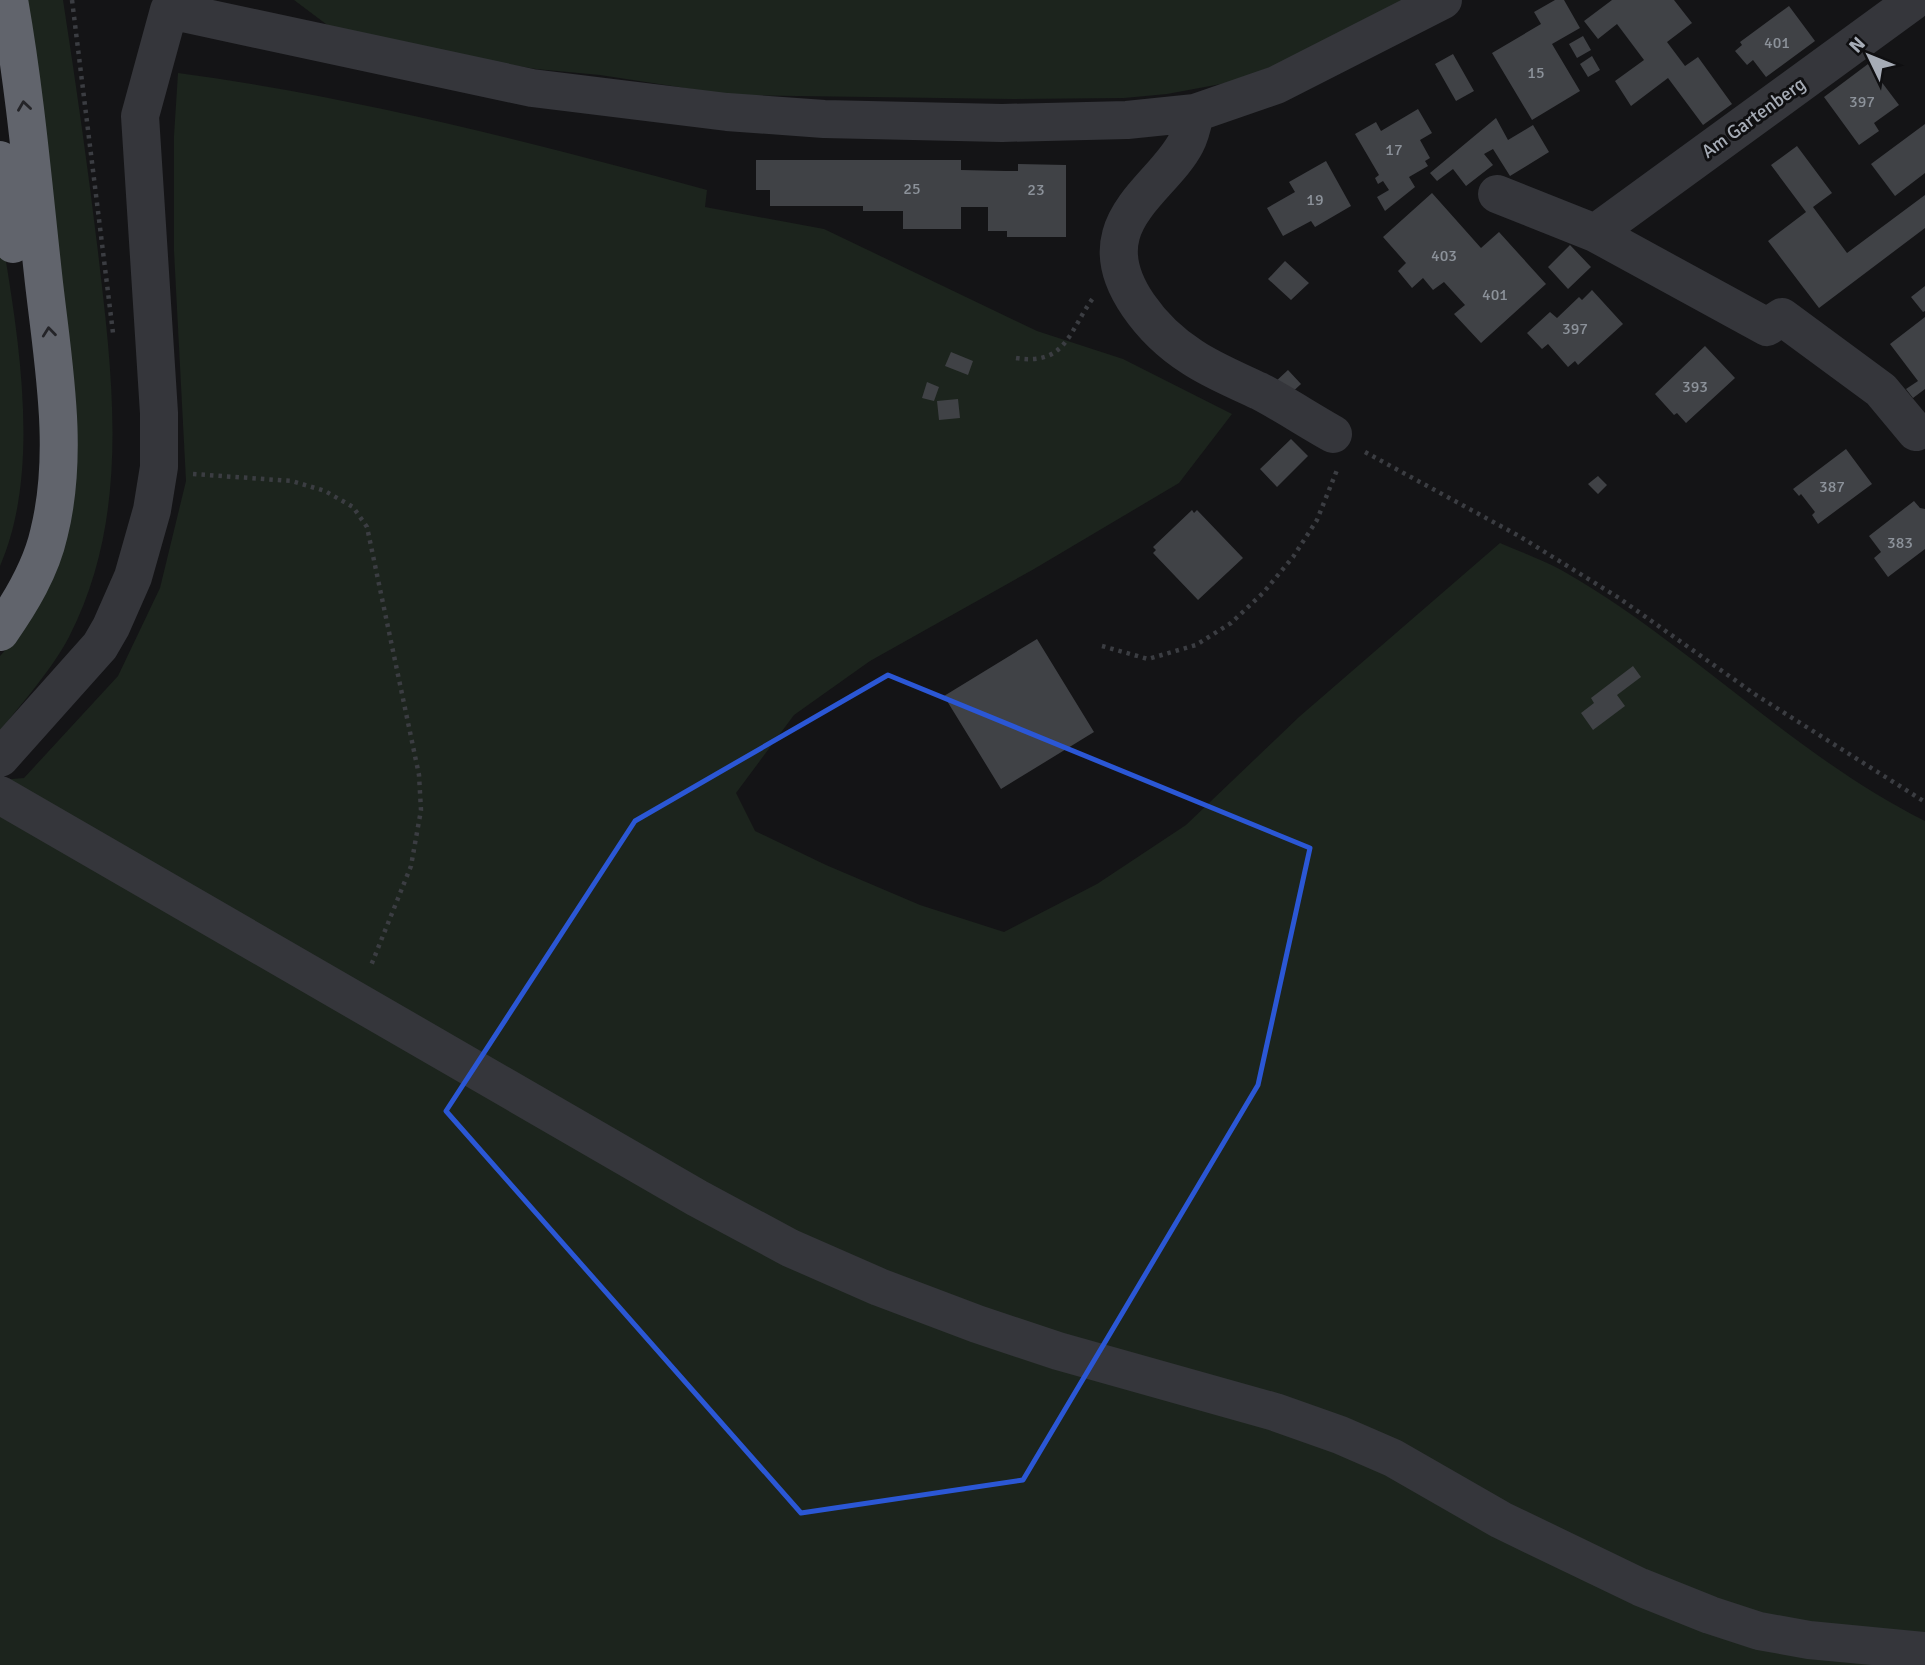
<svg xmlns="http://www.w3.org/2000/svg" width="1925" height="1665" font-family="Signika,sans-serif">
<style>
.green{fill:#1c241d}
.building{fill:#404246}
.lines{fill:none;stroke-linecap:round;stroke-linejoin:round}
.path{stroke:#3b3d42;stroke-width:4.5;stroke-dasharray:3.5 5;stroke-linecap:butt}
.minor{stroke:#35363b;stroke-width:38}
.highway{stroke:#61646c;stroke-width:38}
.oneway{stroke:#242428}
.marked{fill:none;stroke:#2b57d5;stroke-width:5;stroke-linejoin:round}
.labels{text-anchor:middle;stroke-width:6;stroke-linejoin:round;paint-order:stroke}
.number-label{font-size:16px;fill:#8c929a}
.street-label{font-size:19px;fill:#a6acb6;stroke:#0f0f11}
</style>
<rect width="100%" height="100%" fill="#141416"/>
<!-- green -->
<path class="green" d="M21,0H63C76,84 88,168 98,252C113,381 131,516 69,637C53,668 22,703 0,731V656L9,646L46,579Z
M294,0H1410L1318,47L1237,81L1167,94L1124,98L1012,99L731,95L600,75L536,69L342,36Z
M178,73C357,97 533,143 707,190L705,207L824,229L1037,331L1123,359L1232,414L1179,483L1034,569L870,661L794,715L736,793L755,831L826,865L920,905L1004,932L1097,884L1186,825L1299,717L1500,543C1521,552 1543,560 1563,571C1691,644 1793,755 1925,821V1665H0V780L24,778L118,676L160,588L186,481L174,251V136Z
M0,225C17,329 43,467 0,566Z"/>
<!-- building -->
<path class="building" d="M1555,0H1564L1580,28L1552,44L1580,91L1532,120L1492,53L1541,24L1534,12Z
M1612,0H1674L1692,23L1667,42L1685,66L1698,57L1732,104L1703,125L1668,78L1631,106L1615,81L1644,60L1617,24L1598,39L1584,21Z
M1789,6L1815,41L1766,77L1753,60L1747,65L1735,51L1742,45L1740,42Z
M1583,36L1591,50L1577,58L1569,44Z
M1453,54L1474,91L1456,101L1435,64Z
M1592,56L1600,70L1588,77L1580,64Z
M1868,64L1899,105L1874,123L1879,131L1859,145L1824,97Z
M1418,109L1432,133L1420,140L1430,158L1425,161L1428,166L1409,177L1415,187L1385,211L1377,197L1389,190L1383,181L1378,184L1375,178L1379,175L1355,134L1376,122L1381,131Z
M1496,118L1508,140L1533,125L1549,152L1510,176L1493,149L1484,154L1493,165L1466,186L1453,169L1437,181L1430,173Z
M1925,124V173L1895,196L1871,164Z
M1797,146L1832,193L1813,207L1847,253L1925,195V228L1819,308L1768,241L1806,212L1771,165Z
M756,160H961V170L1006,171H1018V164L1066,165V237H1007V231H988V207H961V229H903V211H863V206H770V190H756Z
M1326,161L1351,206L1315,227L1311,221L1283,236L1267,208L1295,192L1289,182Z
M1432,193L1481,248L1499,232L1546,284L1481,343L1454,314L1465,305L1444,282L1433,290L1423,278L1412,288L1398,271L1406,263L1383,237Z
M1570,245L1591,267L1568,289L1548,267Z
M1285,261L1309,283L1291,300L1268,279Z
M1925,286V311L1923,312L1911,297Z
M1592,290L1623,324L1578,365L1575,361L1568,367L1548,344L1542,349L1527,333L1550,312L1557,318L1579,297L1582,300Z
M1925,317V389L1913,398L1906,389L1918,381L1890,344Z
M1705,346L1735,378L1686,423L1677,413L1674,415L1655,394Z
M951,352L973,361L968,375L945,366Z
M1288,370L1301,384L1287,397L1274,383Z
M927,382L939,387L934,401L922,398Z
M958,399L960,418L939,420L937,401Z
M1291,439L1308,456L1277,487L1260,469Z
M1846,449L1872,484L1818,524L1812,515L1815,512L1801,494L1799,496L1793,489Z
M1598,476L1607,485L1598,494L1588,484Z
M1914,501L1920,508L1925,509V549L1888,577L1874,558L1881,552L1869,536Z
M1192,510L1194,513L1197,510L1243,558L1198,600L1153,553L1156,550L1153,547Z
M1037,639L1094,732L1001,789L944,696Z
M1633,666L1641,677L1617,695L1625,706L1593,730L1581,713L1594,703L1591,698Z"/>
<g class="lines">
<!-- path -->
<path class="path" d="M72,0L113,333
M1016,358C1066,366 1069,331 1093,298
M1365,452L1519,536L1619,598L1756,695L1925,802
M193,474L292,481L325,491L353,507L367,527L419,775L421,810L411,866L370,968
M1102,646L1148,659L1196,645L1231,623L1263,593L1293,557L1317,520L1337,470"/>
<!-- minor -->
<path class="minor" d="M1195,113C1193,123 1191,134 1186,143C1170,174 1130,200 1121,235C1108,282 1156,334 1192,357C1213,371 1236,380 1259,391C1284,404 1308,420 1333,434
M1497,194L1595,233L1767,327L1782,317L1881,390L1916,432
M1595,233L1912,2
M0,758L100,646L111,627L133,577L152,510L159,467V413L140,116L169,10L532,88L727,112L824,119L1002,123L1127,120L1195,113L1276,85L1443,0
M0,795L697,1198L790,1248L879,1287L977,1324L1058,1351L1275,1412L1340,1435L1393,1458L1501,1520L1640,1587L1710,1615L1759,1631L1809,1640L1925,1651"/>
<!-- highway -->
<path class="highway" d="M0,160L5,180L13,244
M0,632C21,602 41,569 49,533C70,449 52,358 43,274C33,183 25,90 9,0"/>
</g>
<!-- one-way arrows -->
<defs><path id="oneway-chevron" d="M-2-3.5L2.5 0L-2 3.5" fill="none" stroke-width="1.6" stroke-linecap="round" stroke-linejoin="round" transform="scale(1.75)"/></defs>
<g class="oneway">
<use href="#oneway-chevron" transform="translate(24 106) rotate(-98)"/>
<use href="#oneway-chevron" transform="translate(49 332) rotate(-96)"/>
</g>
<!-- marked area -->
<path class="marked" d="M888,675L1310,848L1258,1085L1023,1480L801,1513L446,1111L635,821Z"/>
<g class="labels">
<!-- number labels -->
<g class="number-label">
<text x="1777" y="48">401</text>
<text x="1536" y="78">15</text>
<text x="1862" y="107">397</text>
<text x="1394" y="155">17</text>
<text x="912" y="194">25</text>
<text x="1036" y="195">23</text>
<text x="1315" y="205">19</text>
<text x="1444" y="261">403</text>
<text x="1495" y="300">401</text>
<text x="1575" y="334">397</text>
<text x="1695" y="392">393</text>
<text x="1832" y="492">387</text>
<text x="1900" y="548">383</text>
</g>
<!-- street labels -->
<g class="street-label">
<text transform="translate(1753 117) rotate(-36)" y="7">Am Gartenberg</text>
</g>
</g>
<!-- north arrow -->
<g transform="translate(1869 56) rotate(313)" stroke="#0f0f11" stroke-width="5" paint-order="stroke">
<path d="M0-5L12 26L0 18L-12 26Z" fill="#a6acb6"/>
<text y="-10" font-size="19" font-weight="bold" text-anchor="middle" fill="#a6acb6">N</text>
</g>
</svg>
